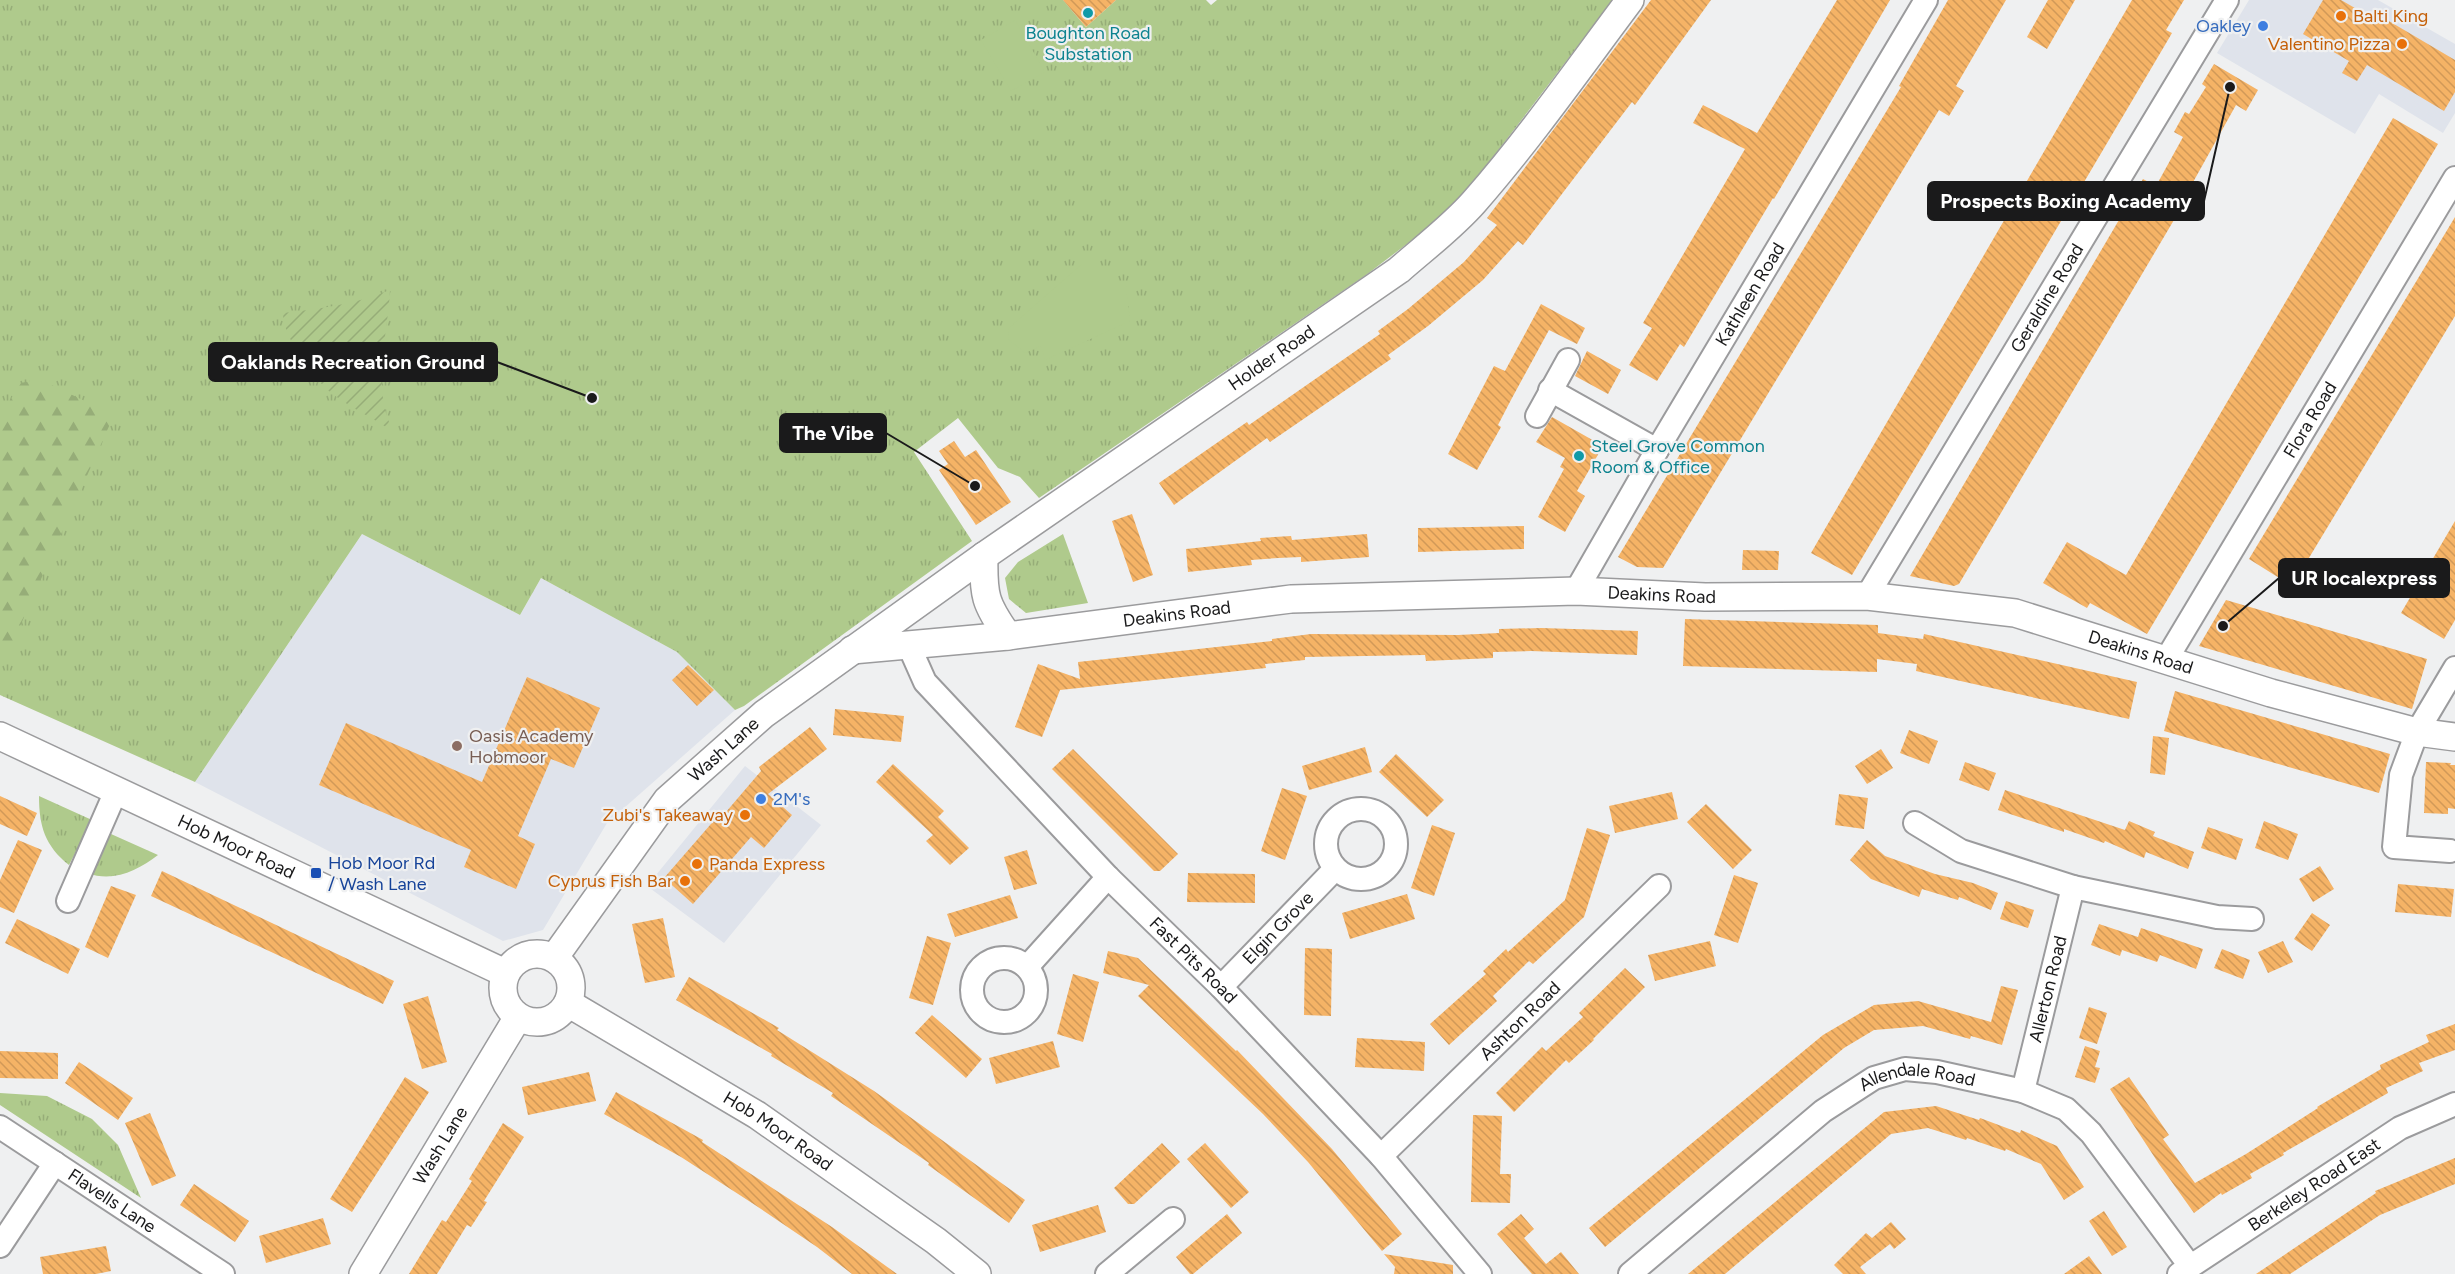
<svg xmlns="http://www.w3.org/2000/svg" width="2455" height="1274" font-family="Figtree,sans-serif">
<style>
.built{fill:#dfe3eb}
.grass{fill:url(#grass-tufts)}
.forest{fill:url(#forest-firs)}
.garden{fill:url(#garden-furrows)}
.pitch{fill:#afca8c}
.building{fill:url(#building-back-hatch)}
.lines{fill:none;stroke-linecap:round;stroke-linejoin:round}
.minor-casing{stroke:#9b9b9d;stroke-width:26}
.tertiary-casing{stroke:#9b9b9d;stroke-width:30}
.minor{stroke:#fff;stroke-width:22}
.tertiary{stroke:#fff;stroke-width:27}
.culture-dot{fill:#0f9aa8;stroke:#eff0f1;stroke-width:2}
.food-dot{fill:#e8710a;stroke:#eff0f1;stroke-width:2}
.shop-dot{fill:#3f7fe0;stroke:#eff0f1;stroke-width:2}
.education-dot{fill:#8d6e63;stroke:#eff0f1;stroke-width:2}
.transit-dot{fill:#1a4fb4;stroke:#eff0f1;stroke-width:2}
.labels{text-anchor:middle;stroke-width:4.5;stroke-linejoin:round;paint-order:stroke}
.food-label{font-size:18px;fill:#c56008;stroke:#eff0f1;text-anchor:end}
.shop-label{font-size:18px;fill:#366cbe;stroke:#eff0f1;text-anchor:end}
.culture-label{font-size:18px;fill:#0d838f;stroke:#eff0f1}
.street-label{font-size:18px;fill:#1a1a1b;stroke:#eff0f1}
.education-label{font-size:18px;fill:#785e54;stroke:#eff0f1;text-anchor:start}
.transit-label{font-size:18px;fill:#164399;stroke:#eff0f1;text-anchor:start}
.leader{fill:none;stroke:#1a1a1b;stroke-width:2}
.callout-dot{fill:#1a1a1b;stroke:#eff0f1;stroke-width:2}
.callout{fill:#1a1a1b;stroke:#1a1a1b;stroke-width:2}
.callout-label{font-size:20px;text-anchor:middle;font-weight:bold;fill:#fff}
</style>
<defs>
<pattern id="grass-tufts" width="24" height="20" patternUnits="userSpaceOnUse" patternTransform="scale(1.5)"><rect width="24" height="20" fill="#afca8c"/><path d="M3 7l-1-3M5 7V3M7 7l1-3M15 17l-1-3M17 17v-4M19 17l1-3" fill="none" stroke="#96ad78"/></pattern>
<pattern id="forest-firs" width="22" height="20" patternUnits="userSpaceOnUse" patternTransform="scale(1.5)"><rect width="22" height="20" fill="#afca8c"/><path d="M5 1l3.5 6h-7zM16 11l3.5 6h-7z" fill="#96ad78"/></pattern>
<pattern id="garden-furrows" width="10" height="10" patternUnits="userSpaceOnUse" patternTransform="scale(1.5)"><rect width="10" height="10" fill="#afca8c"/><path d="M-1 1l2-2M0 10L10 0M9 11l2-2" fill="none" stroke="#96ad78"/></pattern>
<pattern id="building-back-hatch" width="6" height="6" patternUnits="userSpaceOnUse" patternTransform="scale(1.5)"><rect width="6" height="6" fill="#f5b366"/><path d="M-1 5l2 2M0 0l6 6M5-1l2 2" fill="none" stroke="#d19958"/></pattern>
</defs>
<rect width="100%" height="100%" fill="#eff0f1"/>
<!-- built -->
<path class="built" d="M2249,0H2378L2455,44V113L2443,133L2379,94L2355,134L2217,53Z
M362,534L520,615L541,578L677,652L735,710L607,823L543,930L503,941L195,782Z
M745,766L821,825L724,943L647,886Z"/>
<!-- grass -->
<path class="grass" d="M0,0H1063L1086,27L1116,0H1206L1211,5L1217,0H1613L1490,161L1456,201L1432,225L1366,275L1039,498L1020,477L998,468L958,418L914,452L972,541L744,706L735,710L677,652L541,578L520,615L362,534L195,782L0,695Z
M1063,534L1088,603L1026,613L1009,599L1005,578L1018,562Z
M39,796L92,820L69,865C45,846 39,826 39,796Z
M111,834L158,855C138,870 114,883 87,873Z
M0,1093L47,1096L92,1119L118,1145L141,1198L0,1105Z"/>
<!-- forest -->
<path class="forest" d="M39,379L114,415L5,660L0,656V416L21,383Z"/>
<!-- garden -->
<path class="garden" d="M390,290C388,334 373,379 389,422L386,427C369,416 350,407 334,395C314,380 283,338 283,313C318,309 357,304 390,290Z"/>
<!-- pitch -->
<path class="pitch" d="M1015,20L1045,72L1011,91L981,40Z
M1082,264L1126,286L1130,321L1045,360L1041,346L1025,353L1008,339L1009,328Z"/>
<!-- building -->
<path class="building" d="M1063,0H1116L1086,27Z
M1651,0H1711L1635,105L1632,102L1523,245L1518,241L1483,280L1428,326L1388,355L1391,359L1270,442L1267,438L1174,505L1159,483L1247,422L1249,425L1380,334L1378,331L1408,309L1464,262L1497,225L1487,218Z
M1837,0H1890L1774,199L1773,198L1684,347L1680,344L1657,381L1629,365L1652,328L1643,323L1745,149L1693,123L1703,105L1757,133Z
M1948,0H2006L1956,86L1964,91L1949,116L1939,110L1663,568L1637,567L1618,557L1901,87L1899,86Z
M2048,0H2075L2047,49L2027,37Z
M2132,0H2184L2166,30L2172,33L2165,45L1852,575L1811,553Z
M2323,0H2341L2374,19L2377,14L2455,60V92L2444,111L2367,65L2357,81L2342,73L2349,61L2303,34Z
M2214,64L2258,90L2246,111L2236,105L2182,202L2184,203L1959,584L1954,586L1910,576L2143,179L2156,186L2183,137L2174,132L2185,112L2189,114L2206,87L2202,84Z
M2393,118L2438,144L2147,634L2090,603L2087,608L2043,583L2067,542L2126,575Z
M2455,217V316L2292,586L2249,559Z
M1541,304L1585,328L1577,344L1549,330L1512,398L1498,425L1501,427L1477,470L1448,454L1494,366L1505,371Z
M1587,351L1621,370L1608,394L1575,376Z
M1552,417L1603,446L1577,491L1585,496L1565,532L1538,517L1564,469L1560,467L1565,458L1536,442Z
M954,441L965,457L976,450L1011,502L976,525L939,470L948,464L939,451Z
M1132,514L1153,575L1133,582L1112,521Z
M2455,521V620L2444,639L2401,613Z
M1524,526V549L1418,552V528Z
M1367,534L1369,557L1301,562V557L1278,558L1251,560L1252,565L1188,572L1186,549L1261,541L1260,538L1291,536L1292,540Z
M1743,550L1779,551L1778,570H1742Z
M2226,600L2427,659L2412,709L2199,646Z
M1685,619L1878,625V633L1923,639L1924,634L2137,682L2129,719L1916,671L1917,664L1877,659V672L1683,666Z
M1541,628L1638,631L1637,655L1531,651L1493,652V658L1426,661L1425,655L1305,657V660L1265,664L1266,668L1060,690L1042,737L1015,727L1038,664L1080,679L1078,662L1272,641V639L1311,634L1458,635L1499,633V629Z
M688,665L714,690L697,706L672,680Z
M527,677L600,708L574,768L551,759L518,836L535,844L516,889L464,867L471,850L319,785L346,723L482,782Z
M2175,691L2390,754L2379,793L2164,731Z
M835,709L904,716L901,742L833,735Z
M810,727L827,749L768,794L792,815L764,848L751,837L693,904L664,878L717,817L720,819L761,771L759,767Z
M1909,730L1938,741L1929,764L1900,753Z
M2153,736L2169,738L2165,775L2150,773Z
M1365,747L1372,772L1309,790L1302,766Z
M1073,749L1178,854L1160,871H1154L1052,769Z
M1881,749L1893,768L1867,784L1855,766Z
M1396,754L1444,800L1427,817L1379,772Z
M1965,762L1996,773L1989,791L1959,780Z
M2426,762L2451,763L2450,765H2455V809L2448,808V814L2424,813Z
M893,764L944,811L938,817L969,848L950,865L926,841L933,835L876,782Z
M1282,788L1307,796L1285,860L1261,851Z
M2005,790L2125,830L2129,821L2155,832L2153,836L2194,852L2188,869L2146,852L2144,858L2105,841L2104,843L2064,829V832L1998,810Z
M1672,792L1678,819L1615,833L1609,806Z
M1839,794L1868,798L1864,829L1835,825Z
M0,796L37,813L27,836L0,824Z
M1706,804L1752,850L1733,869L1687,822Z
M2264,821L2298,834L2288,860L2255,848Z
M1432,825L1455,833L1434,896L1411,888Z
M2208,827L2243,839L2236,860L2201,848Z
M1587,828L1610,835L1584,917L1533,964L1529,961L1493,996L1497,1001L1449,1045L1430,1024L1486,974L1483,971L1506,949L1508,952L1565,900Z
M18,840L42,850L14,913L0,907V880Z
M1867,840L1885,856L1935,874L1973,883L1998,893L1991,910L1959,897L1958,900L1922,889L1919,897L1871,879L1850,860Z
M1027,850L1037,884L1014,890L1004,857Z
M2320,866L2334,889L2313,902L2299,879Z
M162,871L394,981L383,1004L151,896Z
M1188,873L1255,874V903L1187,902Z
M1734,875L1758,883L1738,943L1714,935Z
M2398,884L2454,889L2451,917L2395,912Z
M111,886L136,895L108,958L85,947Z
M1407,894L1415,919L1350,939L1342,913Z
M1010,895L1018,918L955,937L947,914Z
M2006,901L2034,910L2028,928L2000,919Z
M2312,913L2330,925L2312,951L2294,939Z
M663,918L675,977L645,983L632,924Z
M17,919L80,949L68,974L5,943Z
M2099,924L2138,937L2141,928L2203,949L2196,969L2160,955L2157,962L2122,950L2120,956L2091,945Z
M927,936L951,943L933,1005L909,998Z
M1710,941L1716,966L1655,981L1648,955Z
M2283,941L2293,962L2268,973L2258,952Z
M1305,948L1332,949L1331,1016L1304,1015Z
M2222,949L2250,960L2243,979L2214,968Z
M1108,951L1138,958L1236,1051L1237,1050L1332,1149L1402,1234L1382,1251L1308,1162L1263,1114L1138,996L1149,985L1103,973Z
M1625,968L1645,987L1593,1039L1594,1040L1569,1063L1566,1060L1514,1112L1496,1093L1542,1047L1546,1051L1583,1017L1579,1013Z
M1073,974L1099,982L1083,1042L1057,1034Z
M689,977L779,1028L777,1030L874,1091L1025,1200L1009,1223L928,1165L929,1163L831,1096L833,1093L771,1056L772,1054L676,1000Z
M2001,986L2018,990L2002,1045L1971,1036L1970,1039L1923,1026L1874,1030L1844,1048L1605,1247L1589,1228L1823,1035L1874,1005L1918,1001L1991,1022Z
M428,996L447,1062L422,1069L403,1004Z
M2089,1007L2107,1013L2097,1044L2079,1038Z
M932,1015L982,1059L966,1078L915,1033Z
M2455,1024V1050L2419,1063L2423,1071L2386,1088L2388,1093L2283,1153L2284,1155L2250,1174L2252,1178L2222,1195L2221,1193L2194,1213L2159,1164L2110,1089L2129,1077L2169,1135L2163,1139L2195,1183L2246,1154L2318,1108L2317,1107L2381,1069L2380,1065L2429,1042L2426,1035Z
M1357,1038L1425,1042L1424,1071L1355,1067Z
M1053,1041L1060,1067L996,1084L989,1058Z
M2085,1046L2100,1051L2095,1067L2100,1068L2095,1083L2075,1077Z
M0,1051L58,1053V1079L0,1078Z
M79,1062L133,1098L118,1120L65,1083Z
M589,1072L596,1101L528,1115L522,1087Z
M405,1077L429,1092L352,1212L330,1199Z
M616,1092L703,1140L702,1142L832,1227L897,1274H852L817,1247L752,1203L681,1157L604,1114Z
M1936,1106L1979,1120L1980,1118L2020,1133L2021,1130L2057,1146L2084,1187L2064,1200L2041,1164L2006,1149L2005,1151L1967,1138L1966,1140L1928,1128L1891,1134L1725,1274H1688L1884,1112Z
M150,1113L176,1176L152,1186L125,1123Z
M1473,1115L1502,1116L1500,1174H1511L1510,1203L1471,1202Z
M503,1123L524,1137L484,1201L487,1202L471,1227L467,1225L437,1274H409L442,1220L446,1222L472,1181L469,1179Z
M1162,1143L1180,1162L1134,1204H1128L1114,1188Z
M1205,1143L1249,1192L1231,1208L1187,1159Z
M2455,1158V1184L2380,1215L2290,1274H2256L2376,1193L2375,1191Z
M194,1184L249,1221L235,1242L180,1205Z
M1098,1205L1106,1232L1040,1252L1032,1225Z
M2104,1211L2127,1247L2112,1256L2089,1221Z
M1227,1214L1242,1233L1193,1274H1190L1176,1257Z
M1521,1214L1534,1229L1524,1238L1546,1264L1561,1252L1579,1274H1532L1497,1234Z
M323,1218L331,1244L266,1263L259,1236Z
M1891,1222L1906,1239L1894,1249L1890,1244L1860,1267L1866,1274H1843L1834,1265L1866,1233L1872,1238Z
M106,1246L111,1271L96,1274H43L40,1257Z
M1384,1254L1453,1265V1274H1394L1395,1267Z
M2089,1256L2102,1274H2064Z"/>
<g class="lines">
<!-- minor casing -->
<g class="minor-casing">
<g id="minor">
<path d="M1550,390L1657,450"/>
<path d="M1537,416L1568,360"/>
<path id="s1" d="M1576,591L1657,450L1926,0"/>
<path id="s2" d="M1867,596L2227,0"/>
<path id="s3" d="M909,646L925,682L1108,877L1221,987L1381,1156L1480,1274"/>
<path id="s4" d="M2166,660L2455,178"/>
<circle cx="1361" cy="844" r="35"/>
<path d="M1915,823L1961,851L2073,887"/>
<path d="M2450,851L2394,847L2401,775L2417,732L2455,668"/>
<path d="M68,901L116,791"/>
<circle cx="1004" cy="990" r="32"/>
<path d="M1027,967L1108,877"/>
<path id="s5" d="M1221,987L1335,869"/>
<path id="s6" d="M2023,1091L2073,887L2217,917L2252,919"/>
<path id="s7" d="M0,1127L223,1274"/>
<path id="s8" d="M1381,1156L1659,886"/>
<path d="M0,1246L55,1163"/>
<path d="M1107,1274L1173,1219"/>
<path id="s9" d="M1630,1274L1823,1111L1874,1078L1905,1069L1937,1072L2023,1091L2066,1109L2091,1133L2190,1266"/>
<path id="s10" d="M2179,1274L2400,1128L2455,1104"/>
</g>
</g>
<!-- tertiary casing -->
<g class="tertiary-casing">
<g id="tertiary">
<path d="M984,556C983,595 985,604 1008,636"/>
<path id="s11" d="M852,650L1008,636L1291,599L1576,591L1705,597L1867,596L2015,613L2271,693L2417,732L2455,737"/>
<path id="s12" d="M0,736L505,973"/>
<circle cx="537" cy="988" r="34"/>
<path id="s13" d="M554,958L667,800L764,714L984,556L1399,270C1424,248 1452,227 1474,202C1530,138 1579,68 1630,0"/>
<path id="s14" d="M568,1003L757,1115L936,1241L977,1274"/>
<path id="s15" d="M363,1274L518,1017"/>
</g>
</g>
<!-- minor -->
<use href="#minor" class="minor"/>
<!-- tertiary -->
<use href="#tertiary" class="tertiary"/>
</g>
<!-- markers -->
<g class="culture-dot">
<circle cx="1088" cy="13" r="6"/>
<circle cx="1579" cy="456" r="6"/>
</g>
<g class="food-dot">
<circle cx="2341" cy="16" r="6"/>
<circle cx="2402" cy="44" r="6"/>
<circle cx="745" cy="815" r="6"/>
<circle cx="697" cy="864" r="6"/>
<circle cx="685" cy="881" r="6"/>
</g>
<g class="shop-dot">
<circle cx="2263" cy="26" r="6"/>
<circle cx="761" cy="799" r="6"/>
</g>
<circle class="education-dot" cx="457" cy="746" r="6"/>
<rect class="transit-dot" x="310" y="867" width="12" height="12" rx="3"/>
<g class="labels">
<!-- food labels -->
<g class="food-label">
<text x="2353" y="22" text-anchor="start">Balti King</text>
<text x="2390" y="50">Valentino Pizza</text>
<text x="733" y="821">Zubi's Takeaway</text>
<text x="709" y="870" text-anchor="start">Panda Express</text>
<text x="673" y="887">Cyprus Fish Bar</text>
</g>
<!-- shop labels -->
<g class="shop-label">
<text x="2251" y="32">Oakley</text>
<text x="773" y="805" text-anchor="start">2M's</text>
</g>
<!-- culture labels -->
<g class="culture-label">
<text x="1088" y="39">Boughton Road<tspan x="1088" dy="21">Substation</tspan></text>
<text x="1591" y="452" text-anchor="start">Steel Grove Common<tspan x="1591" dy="21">Room &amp; Office</tspan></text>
</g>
<!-- street labels -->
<g class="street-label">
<text dy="6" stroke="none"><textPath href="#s1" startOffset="344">Kathleen Road</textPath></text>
<text dy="6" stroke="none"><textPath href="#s2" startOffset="348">Geraldine Road</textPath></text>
<text dy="6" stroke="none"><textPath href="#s13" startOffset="944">Holder Road</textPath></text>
<text dy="6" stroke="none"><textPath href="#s4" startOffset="280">Flora Road</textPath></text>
<text dy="6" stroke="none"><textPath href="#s11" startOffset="813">Deakins Road</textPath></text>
<text dy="6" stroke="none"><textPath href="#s11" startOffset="327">Deakins Road</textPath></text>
<text dy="6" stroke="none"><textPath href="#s11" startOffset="1299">Deakins Road</textPath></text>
<text dy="6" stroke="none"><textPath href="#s13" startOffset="270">Wash Lane</textPath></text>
<text dy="6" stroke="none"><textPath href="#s12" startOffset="261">Hob Moor Road</textPath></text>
<text dy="6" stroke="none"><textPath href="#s5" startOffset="82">Elgin Grove</textPath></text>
<text dy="6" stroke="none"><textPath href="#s3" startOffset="426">Fast Pits Road</textPath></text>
<text dy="6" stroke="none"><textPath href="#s6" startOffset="105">Allerton Road</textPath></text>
<text dy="6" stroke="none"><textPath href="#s8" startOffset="194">Ashton Road</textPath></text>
<text dy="6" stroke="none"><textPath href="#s9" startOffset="357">Allendale Road</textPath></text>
<text dy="6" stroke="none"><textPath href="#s14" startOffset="246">Hob Moor Road</textPath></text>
<text dy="6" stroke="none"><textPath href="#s15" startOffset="150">Wash Lane</textPath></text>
<text dy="6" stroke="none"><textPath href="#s10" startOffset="162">Berkeley Road East</textPath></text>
<text dy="6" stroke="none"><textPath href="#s7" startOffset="134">Flavells Lane</textPath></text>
</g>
<!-- education labels -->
<g class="education-label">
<text x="469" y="742">Oasis Academy<tspan x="469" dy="21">Hobmoor</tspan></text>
</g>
<!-- transit labels -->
<g class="transit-label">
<text x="328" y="869">Hob Moor Rd<tspan x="328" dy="21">/ Wash Lane</tspan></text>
</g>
</g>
<!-- callouts -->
<path class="leader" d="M2230 87L2204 201M592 398L497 362M975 486L886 433M2223 626L2279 578"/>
<g class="callout-dot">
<circle cx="2230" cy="87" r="6"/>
<circle cx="592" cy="398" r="6"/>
<circle cx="975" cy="486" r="6"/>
<circle cx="2223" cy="626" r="6"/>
</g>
<g class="callout">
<rect x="1928" y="182" width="276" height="38" rx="6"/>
<rect x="209" y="343" width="288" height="38" rx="6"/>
<rect x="780" y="414" width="106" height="38" rx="6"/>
<rect x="2279" y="559" width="170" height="38" rx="6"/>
</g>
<g class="callout-label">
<text x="2066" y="208">Prospects Boxing Academy</text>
<text x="353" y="369">Oaklands Recreation Ground</text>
<text x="833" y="440">The Vibe</text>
<text x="2364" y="585">UR localexpress</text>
</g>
</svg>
